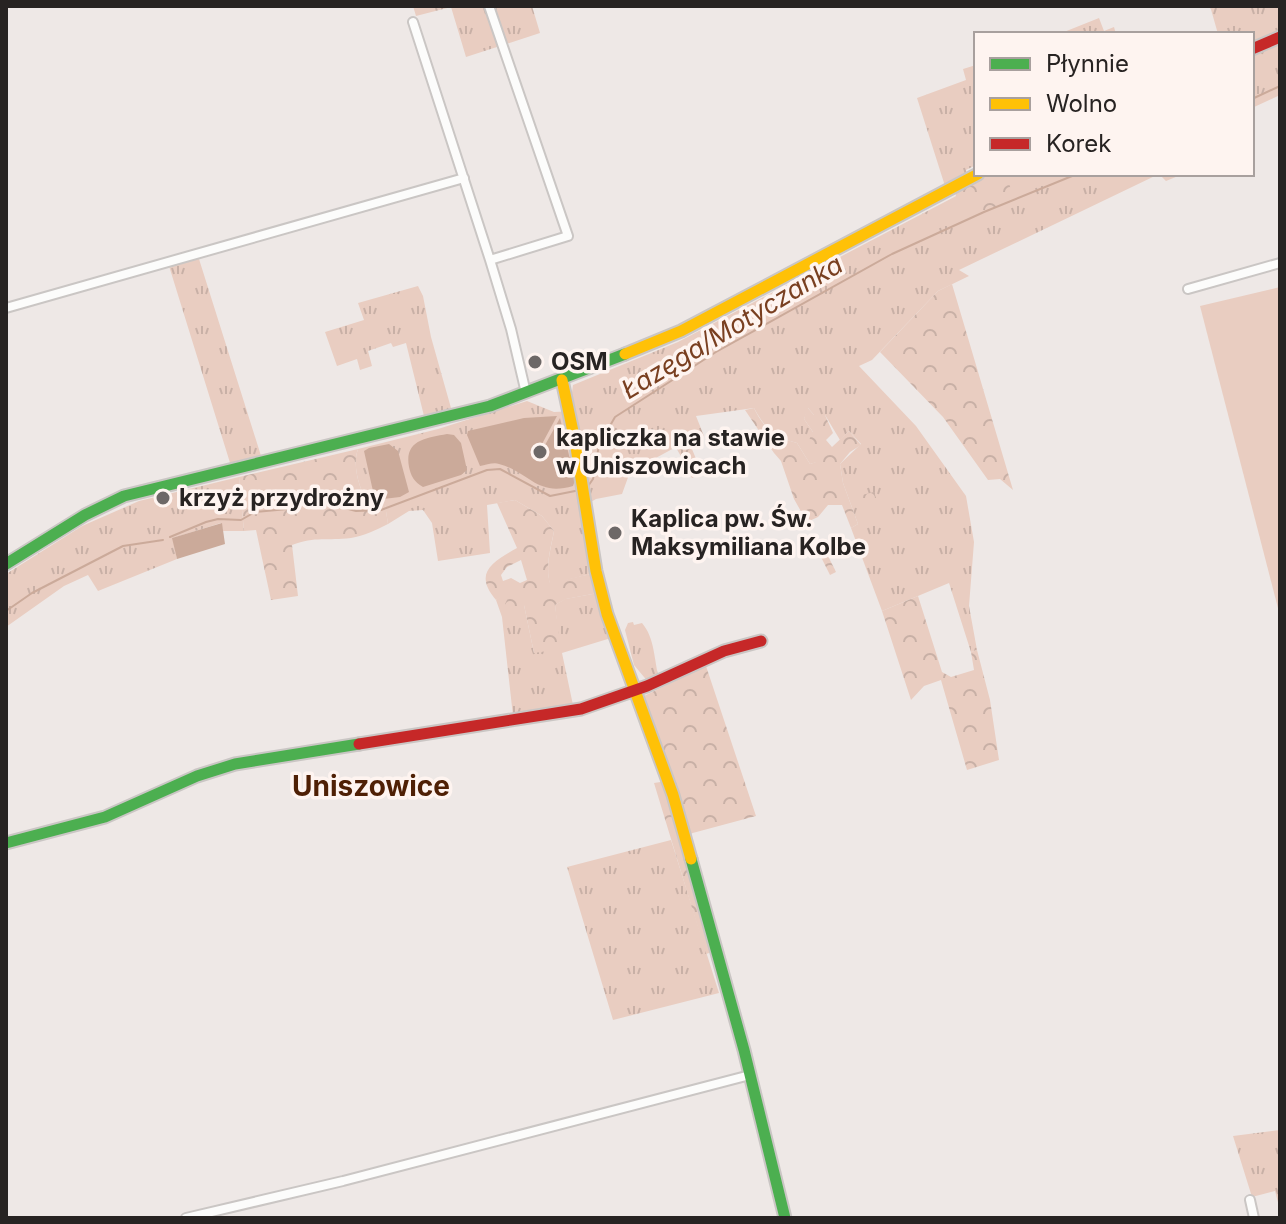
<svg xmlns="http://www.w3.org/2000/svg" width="1286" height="1224" font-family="Inter,sans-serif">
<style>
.grass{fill:url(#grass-tufts)}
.forest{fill:url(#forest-crowns);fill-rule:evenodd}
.garden{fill:#e9cdc1}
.water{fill:#cbaa9a}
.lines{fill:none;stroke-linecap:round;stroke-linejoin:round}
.stream{stroke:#cbaa9a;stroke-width:2}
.street-casing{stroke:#cac6c4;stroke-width:12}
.fast-casing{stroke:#cac6c4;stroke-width:15}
.slow-casing{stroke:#cac6c4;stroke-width:15}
.jam-casing{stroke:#cac6c4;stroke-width:15}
.street{stroke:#fcfcfb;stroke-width:8}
.fast{stroke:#4caf50;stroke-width:11}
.slow{stroke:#ffc107;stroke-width:11}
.jam{stroke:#c62828;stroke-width:11}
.poi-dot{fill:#6d6867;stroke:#fef4f0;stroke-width:3}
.labels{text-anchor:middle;stroke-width:7;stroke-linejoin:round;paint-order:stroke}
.poi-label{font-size:24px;font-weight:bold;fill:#272322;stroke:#fef4f0;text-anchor:start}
.water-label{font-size:26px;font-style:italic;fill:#793f20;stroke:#fef4f0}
.quarter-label{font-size:28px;font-weight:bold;fill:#4f2005;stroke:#fef4f0}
</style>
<defs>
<pattern id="grass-tufts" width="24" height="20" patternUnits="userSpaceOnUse" patternTransform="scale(2)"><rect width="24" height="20" fill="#e9cdc1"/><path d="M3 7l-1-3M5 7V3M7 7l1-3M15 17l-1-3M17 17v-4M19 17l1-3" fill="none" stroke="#c8b0a6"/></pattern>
<pattern id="forest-crowns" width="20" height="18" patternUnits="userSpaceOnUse" patternTransform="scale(2)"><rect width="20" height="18" fill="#e9cdc1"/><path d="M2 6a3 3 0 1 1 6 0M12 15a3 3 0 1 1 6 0" fill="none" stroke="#c8b0a6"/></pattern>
</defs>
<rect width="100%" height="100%" fill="#eee8e6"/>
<!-- grass -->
<path class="grass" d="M413,6H532L540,33L466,57L451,7L416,16Z
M1210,6H1280V32L1252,43V34H1218Z
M1099,18L1104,31L1114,27L1116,34H1065L1064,32Z
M1280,45V95L1252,108V56Z
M976,65V165L966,170L967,175L945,186L917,98L966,80L963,69Z
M998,174H1183L1166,181L1159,174L959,270L969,276L938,291L872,360L859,366L916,426L966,496L974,542L969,606L977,650L971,652L949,583L882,611L851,528L858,524L843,483L840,464L861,444L849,431L840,440L825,415H814L808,408L804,419L813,432L817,462L810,464L797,443C775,437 765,429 754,408L696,416L704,436L689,442L702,473L692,478L676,447L630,472L622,494L596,499L579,509L591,574L550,584C545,567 551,548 554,531L542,516L515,500L487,505L490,553L438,561L432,523L423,510L409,511L388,524L385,505L369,504C359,490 352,465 358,449L438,429L527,401L554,412L574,411L571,399L573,385L678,342Z
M199,259L262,459L231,466L169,266Z
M418,286L423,296L431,337L451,408L424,416L406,343L393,347L391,343L368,351L372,366L360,370L357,359L337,366L325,332L364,320L358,303Z
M239,477L244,531H223L221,523L173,538L177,559L98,591L88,575L64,586L6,627V574L82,526L139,501Z
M598,593L611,638L562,653L573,705L513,716L502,617L496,600L503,594L524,605L534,653L557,624L555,605L565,599Z
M633,622L634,625L642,623C655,638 654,660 659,679L649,683L634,665L625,630L628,623Z
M671,840L719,993L613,1020L567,867Z
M1280,1130V1210L1275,1191L1252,1197L1233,1136Z"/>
<!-- forest -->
<path class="forest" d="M990,174H1005L1015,199L962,221L955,192Z
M952,284L1013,490L1000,479L988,480L943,417L880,352L938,291Z
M807,407L814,415H825L833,433L826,440L832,447L849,431L861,445L850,452L840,464L843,483L858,524L851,528L842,505H828L818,517L807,522L794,499L781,461L774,453L745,410L754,408C764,429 775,437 797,443L810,464L816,462L808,442L813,432L804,419Z
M358,449C352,465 359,490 369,504H385L388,524C376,530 364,536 351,538C327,541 316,536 292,545L298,596L271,600L256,530L244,531L239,477Z
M874,492L883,518L873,524L862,495Z
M515,500L542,516L554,531C551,547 545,567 550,583L591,574L598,593L566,599L555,605L561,649L534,653L524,605L513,611L505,604L508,598L504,595L496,600C473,573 492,562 517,548L497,503ZM521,560L527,580L520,583L511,578L503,581L501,575L507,567Z
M820,540L836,572L830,575L814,543Z
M918,596L942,672L951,677L974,670L971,652L977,650L990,700L999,760L967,770L941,680L924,686L911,700L882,611Z
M706,666L756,816L689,834L722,949L706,954L654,783L673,780L644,696Z"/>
<!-- garden -->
<path class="garden" d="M1280,287V616L1200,306Z"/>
<!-- water -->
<path class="water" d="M557,416L542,444L535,450L536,455L542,457L546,455L545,445L560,418L575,480L573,486C537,497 529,472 499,464C494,462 486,465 480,466L467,435L468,431L524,418Z
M447,434L454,435L461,443L467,470L461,475L423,487C414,482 411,476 409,467C404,440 426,438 447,434Z
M389,444L398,451L409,492L400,497L375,500L364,451L369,448Z
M222,523L225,544L177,559L172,538Z"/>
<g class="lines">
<!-- stream -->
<path class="stream" d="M1252,99L1280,86
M586,489L593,479L599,445L615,417L716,352L892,254L984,212L1077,174
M170,537L206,522L218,519L241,520L255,512L288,509L310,499L356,511L381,510L487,470L500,469L550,496L580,490
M6,611L32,593L123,546L163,540"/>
<!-- street casing -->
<g class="street-casing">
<path id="street" d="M489,6L568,236L490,260
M413,22L490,260L511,329L526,393
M1188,289L1280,263
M6,308L464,178
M1250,1200L1254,1218
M186,1218L343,1181L750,1075"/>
</g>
<!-- fast casing -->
<g class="fast-casing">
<path id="fast" d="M6,564L85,515L124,496L490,406L625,354
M6,843L105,817L197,776L235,764L359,744
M691,859L744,1050L785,1218"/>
</g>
<!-- slow casing -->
<g class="slow-casing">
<path id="slow" d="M625,354L681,331L978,174
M562,380L575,441L596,571L607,614L673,795L691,859"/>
</g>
<!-- jam casing -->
<g class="jam-casing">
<path id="jam" d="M1252,49L1280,37
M359,744L581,709L647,686L724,651L761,641"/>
</g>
<!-- street -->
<use href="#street" class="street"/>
<!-- fast -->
<use href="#fast" class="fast"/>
<!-- slow -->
<use href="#slow" class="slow"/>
<!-- jam -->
<use href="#jam" class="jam"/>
</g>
<!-- markers -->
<g class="poi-dot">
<circle cx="535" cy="362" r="8"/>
<circle cx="540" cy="452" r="8"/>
<circle cx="163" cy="498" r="8"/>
<circle cx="615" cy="533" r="8"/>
</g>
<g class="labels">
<!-- poi labels -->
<g class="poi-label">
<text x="551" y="370">OSM</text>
<text x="556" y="446">kapliczka na stawie<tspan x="556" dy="28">w Uniszowicach</tspan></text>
<text x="179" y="506">krzyż przydrożny</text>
<text x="631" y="527">Kaplica pw. Św.<tspan x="631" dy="28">Maksymiliana Kolbe</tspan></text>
</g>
<!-- water labels -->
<g class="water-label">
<text transform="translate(732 327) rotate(-31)" y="9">Łazęga/Motyczanka</text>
</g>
<!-- quarter labels -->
<g class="quarter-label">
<text x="371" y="796">Uniszowice</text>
</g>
</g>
<!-- border -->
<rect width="1286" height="1224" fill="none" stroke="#272322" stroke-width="16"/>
<!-- legend -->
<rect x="974" y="32" width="280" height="144" fill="#fef4f0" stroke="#a8a09e" stroke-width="2"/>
<rect x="990" y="58" width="40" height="12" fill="#4caf50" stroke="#a8a09e" stroke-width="2"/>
<text x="1046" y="72" font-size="24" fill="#272322">Płynnie</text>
<rect x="990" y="98" width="40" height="12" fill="#ffc107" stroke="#a8a09e" stroke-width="2"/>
<text x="1046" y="112" font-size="24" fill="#272322">Wolno</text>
<rect x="990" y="138" width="40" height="12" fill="#c62828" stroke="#a8a09e" stroke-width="2"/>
<text x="1046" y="152" font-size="24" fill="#272322">Korek</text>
</svg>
